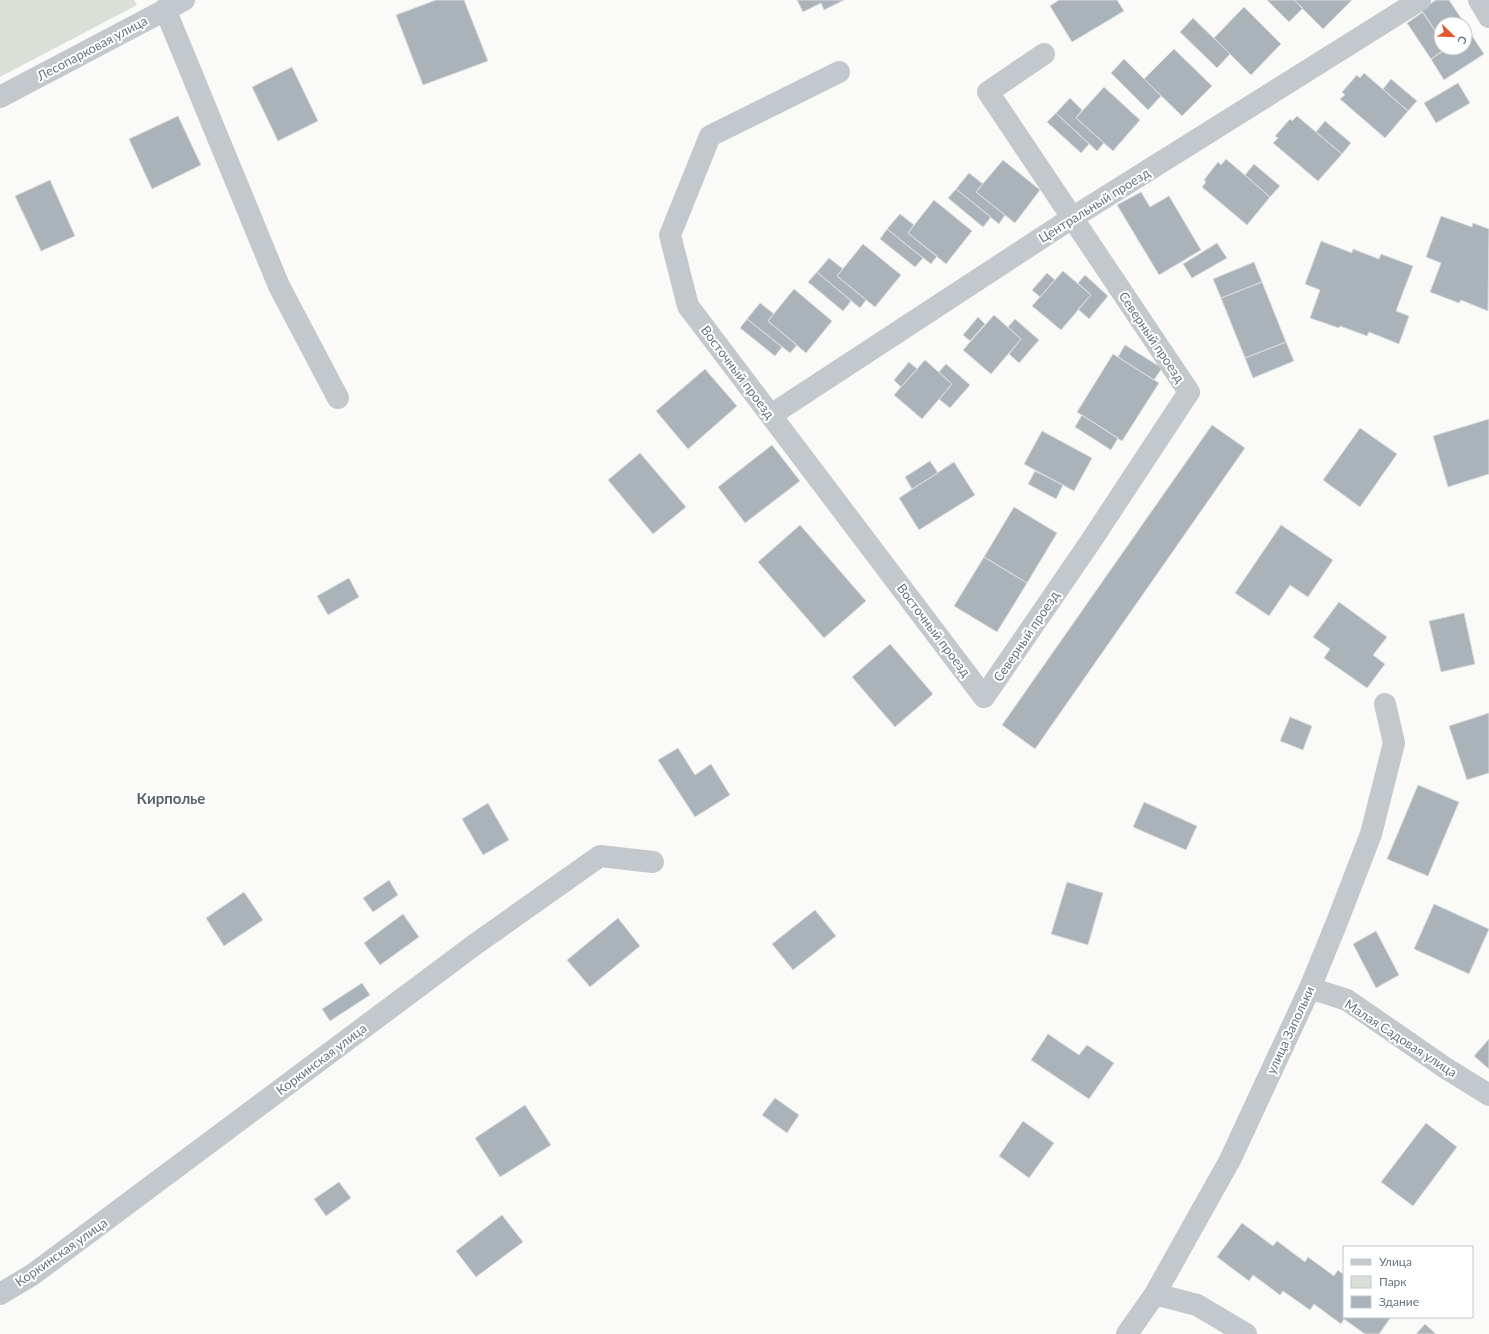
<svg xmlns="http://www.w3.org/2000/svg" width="1489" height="1334" font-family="Lato,sans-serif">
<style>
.green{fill:#dadfd7}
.building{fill:#aab3b9;stroke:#dcdcda}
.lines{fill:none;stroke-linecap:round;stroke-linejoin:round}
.minor{stroke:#c3c8cc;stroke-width:22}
.tertiary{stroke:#c3c8cc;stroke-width:22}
.labels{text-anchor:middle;stroke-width:4;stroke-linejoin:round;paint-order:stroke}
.street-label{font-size:13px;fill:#657683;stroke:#fff}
.quarter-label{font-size:15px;font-weight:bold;fill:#57646e;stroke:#fff}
</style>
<rect width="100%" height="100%" fill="#fafaf8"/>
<!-- green -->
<path class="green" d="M0,0H134L137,5L0,77Z"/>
<!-- building -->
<path class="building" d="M436,0H464L488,61L423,85L396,15Z
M797,0H844L824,10L821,3L803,12Z
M1059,0H1117L1124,11L1072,42L1050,6Z
M1267,0H1294L1303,8L1289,22Z
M1294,0H1352L1323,29Z
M1436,0H1449L1465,24H1441V40L1421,10Z
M1244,7L1281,44L1251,75L1214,38Z
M1423,12L1441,40V48L1447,49L1431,59L1407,23Z
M1193,18L1230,54L1217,68L1180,32Z
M1465,25L1484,54L1444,80L1431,59L1446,48H1465Z
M1174,49L1212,86L1182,116L1144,79Z
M1124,59L1161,96L1148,110L1111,73Z
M292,67L318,121L278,141L252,87Z
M1364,73L1408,111L1385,138L1340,99L1345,95L1342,92L1357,75L1360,78Z
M1391,79L1417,101L1408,111L1383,89Z
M1458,83L1470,103L1436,123L1424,103Z
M1104,87L1140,120L1113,151L1076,118Z
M1070,98L1082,110L1076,118L1104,143L1097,151L1056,113Z
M1056,113L1089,144L1081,153L1047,122Z
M178,116L201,165L152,189L129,139Z
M1297,116L1342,154L1318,181L1273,143L1278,138L1275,136L1290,119L1292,121Z
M1325,121L1351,143L1342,154L1316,132Z
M1226,159L1270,197L1247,225L1202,187L1206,182L1204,180L1218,162L1221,165Z
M1003,160L1040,190L1015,223L976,192Z
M1254,164L1280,186L1270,197L1245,175Z
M969,173L983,184L976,192L1005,215L999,224L956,189Z
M50,180L75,236L41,251L15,196Z
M956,189L991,217L983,227L948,198Z
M1141,192L1150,207L1169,196L1201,250L1159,275L1117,205Z
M934,200L972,231L946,264L908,233Z
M900,214L914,225L908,233L937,256L931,264L887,229Z
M1441,216L1472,227L1473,223L1489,229L1488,311L1461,300L1459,303L1430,292L1441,263L1426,257Z
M887,229L923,258L915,267L880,239Z
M1321,241L1352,253L1353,249L1379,259L1381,254L1413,266L1396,311L1409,316L1399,344L1369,332L1367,336L1340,326L1339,328L1310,318L1320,290L1305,284Z
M1217,243L1227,258L1192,278L1183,264Z
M863,244L901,275L875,307L837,276Z
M829,258L843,269L837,276L866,300L860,308L817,272Z
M1254,262L1262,282L1221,298L1213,279Z
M1063,271L1091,295L1061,330L1032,306Z
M817,272L851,301L843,311L808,282Z
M1047,273L1055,280L1040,297L1032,290Z
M1085,275L1108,296L1089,319L1078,309L1091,295L1078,283Z
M1262,282L1286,342L1245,358L1221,298Z
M794,289L832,321L806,353L768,321Z
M760,303L774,314L768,321L797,345L790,353L747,319Z
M994,315L1021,339L991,374L963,350Z
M978,317L985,324L970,341L963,335Z
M747,319L782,347L775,356L740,328Z
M1015,319L1039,340L1019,363L1009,354L1021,339L1008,327Z
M1286,342L1294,361L1253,378L1245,358Z
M1125,345L1162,368L1154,380L1118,357Z
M1113,354L1159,383L1122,441L1077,412Z
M925,360L952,384L922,419L894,395Z
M909,362L917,369L901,387L894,380Z
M946,364L970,385L950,408L939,399L952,384L939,372Z
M705,369L737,406L688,449L656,411Z
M1082,415L1118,438L1111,450L1075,427Z
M1489,419V474L1448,487L1433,436Z
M1212,425L1245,448L1035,749L1002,725Z
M1360,428L1397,454L1360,507L1323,480Z
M1042,431L1092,458L1074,491L1024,464Z
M772,445L800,481L745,523L718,487Z
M640,453L686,507L653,534L608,480Z
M930,461L938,473L912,489L905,477Z
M954,462L975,495L919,530L899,498Z
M1035,471L1063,485L1056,499L1028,484Z
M1014,507L1057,533L1027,583L984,557Z
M800,525L866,601L824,638L758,562Z
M1281,525L1333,560L1308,597L1290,585L1269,616L1235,593Z
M984,557L1027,583L997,632L954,606Z
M349,578L359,597L328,615L317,596Z
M1339,602L1387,637L1373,655L1385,664L1367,688L1324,658L1330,649L1313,637Z
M1464,613L1475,664L1441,672L1429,621Z
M890,644L933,694L895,727L852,677Z
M1489,713V773L1467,780L1449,726Z
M1290,717L1312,726L1303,750L1280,741Z
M678,748L695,775L711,764L730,795L695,817L658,760Z
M1418,785L1459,802L1428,876L1387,859Z
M1144,802L1197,826L1186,850L1133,827Z
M488,803L509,840L483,855L462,819Z
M389,880L398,895L373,912L363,898Z
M1067,882L1103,893L1088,945L1051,934Z
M244,892L263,920L224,946L206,918Z
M1434,904L1489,929L1469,974L1414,949Z
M815,910L836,936L793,970L772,944Z
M403,914L419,937L380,965L364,943Z
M618,918L640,946L590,987L567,960Z
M1376,931L1399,975L1376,988L1353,944Z
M362,983L370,995L330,1021L322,1009Z
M1048,1034L1079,1055L1087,1045L1114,1063L1089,1099L1031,1060Z
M1489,1039V1069L1474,1056Z
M775,1098L799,1115L787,1133L762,1115Z
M525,1105L551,1145L500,1177L475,1138Z
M1023,1121L1054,1143L1029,1178L999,1156Z
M1426,1123L1457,1147L1413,1206L1381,1182Z
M339,1182L351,1198L326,1216L314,1199Z
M502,1215L523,1242L476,1277L456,1251Z
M1242,1223L1273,1246L1277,1241L1305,1262L1308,1257L1334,1276L1338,1270L1344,1275V1317H1391L1379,1334H1365L1344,1319L1341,1324L1314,1304L1310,1310L1283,1291L1280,1295L1253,1275L1249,1281L1217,1257Z
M1425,1324L1436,1334H1416Z"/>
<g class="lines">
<!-- minor -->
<path class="minor" d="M1479,0L1489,17
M165,9L279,286L338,398
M839,72L710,136L670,235L688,306L984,697L1091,541L1189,392L988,92L1044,54
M771,415L1072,218L1420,0
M1310,988L1347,1000L1444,1067L1489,1095
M0,1294L32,1275L477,943L600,856L653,862
M1155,1294L1197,1305L1246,1334
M1127,1334L1155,1294L1230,1160L1310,988L1337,922L1371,834L1394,743L1385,704"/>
<!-- tertiary -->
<path class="tertiary" d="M0,97L184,0"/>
</g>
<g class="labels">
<!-- street labels -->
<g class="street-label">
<text transform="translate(92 48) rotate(-28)" y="5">Лесопарковая улица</text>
<text transform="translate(1094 205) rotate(-32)" y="5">Центральный проезд</text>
<text transform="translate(1152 337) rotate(56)" y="5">Северный проезд</text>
<text transform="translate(738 372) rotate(53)" y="5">Восточный проезд</text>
<text transform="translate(934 630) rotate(53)" y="5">Восточный проезд</text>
<text transform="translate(1026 636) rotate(-56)" y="5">Северный проезд</text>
<text transform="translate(1290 1030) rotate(-65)" y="5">улица Запольки</text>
<text transform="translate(1401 1038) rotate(33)" y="5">Малая Садовая улица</text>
<text transform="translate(321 1059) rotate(-37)" y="5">Коркинская улица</text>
<text transform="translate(61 1252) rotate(-35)" y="5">Коркинская улица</text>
</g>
<!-- quarter labels -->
<g class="quarter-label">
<text x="171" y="804">Кирполье</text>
</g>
</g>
<!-- legend -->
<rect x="1343" y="1246" width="130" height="72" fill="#ffffff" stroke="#c1c8cd"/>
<rect x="1351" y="1259" width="20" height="6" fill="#c3c8cc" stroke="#c1c8cd"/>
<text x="1379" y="1266" font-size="12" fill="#657683">Улица</text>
<rect x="1351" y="1276" width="20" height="12" fill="#dadfd7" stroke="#c1c8cd"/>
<text x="1379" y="1286" font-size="12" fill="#657683">Парк</text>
<rect x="1351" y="1296" width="20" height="12" fill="#aab3b9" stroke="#c1c8cd"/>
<text x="1379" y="1306" font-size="12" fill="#657683">Здание</text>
<!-- north arrow -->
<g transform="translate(1453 36) rotate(113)"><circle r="19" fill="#ffffff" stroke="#c1c8cd"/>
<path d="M0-3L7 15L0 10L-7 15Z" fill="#e4572e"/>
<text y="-6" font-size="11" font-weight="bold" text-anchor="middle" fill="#657683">С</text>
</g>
</svg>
